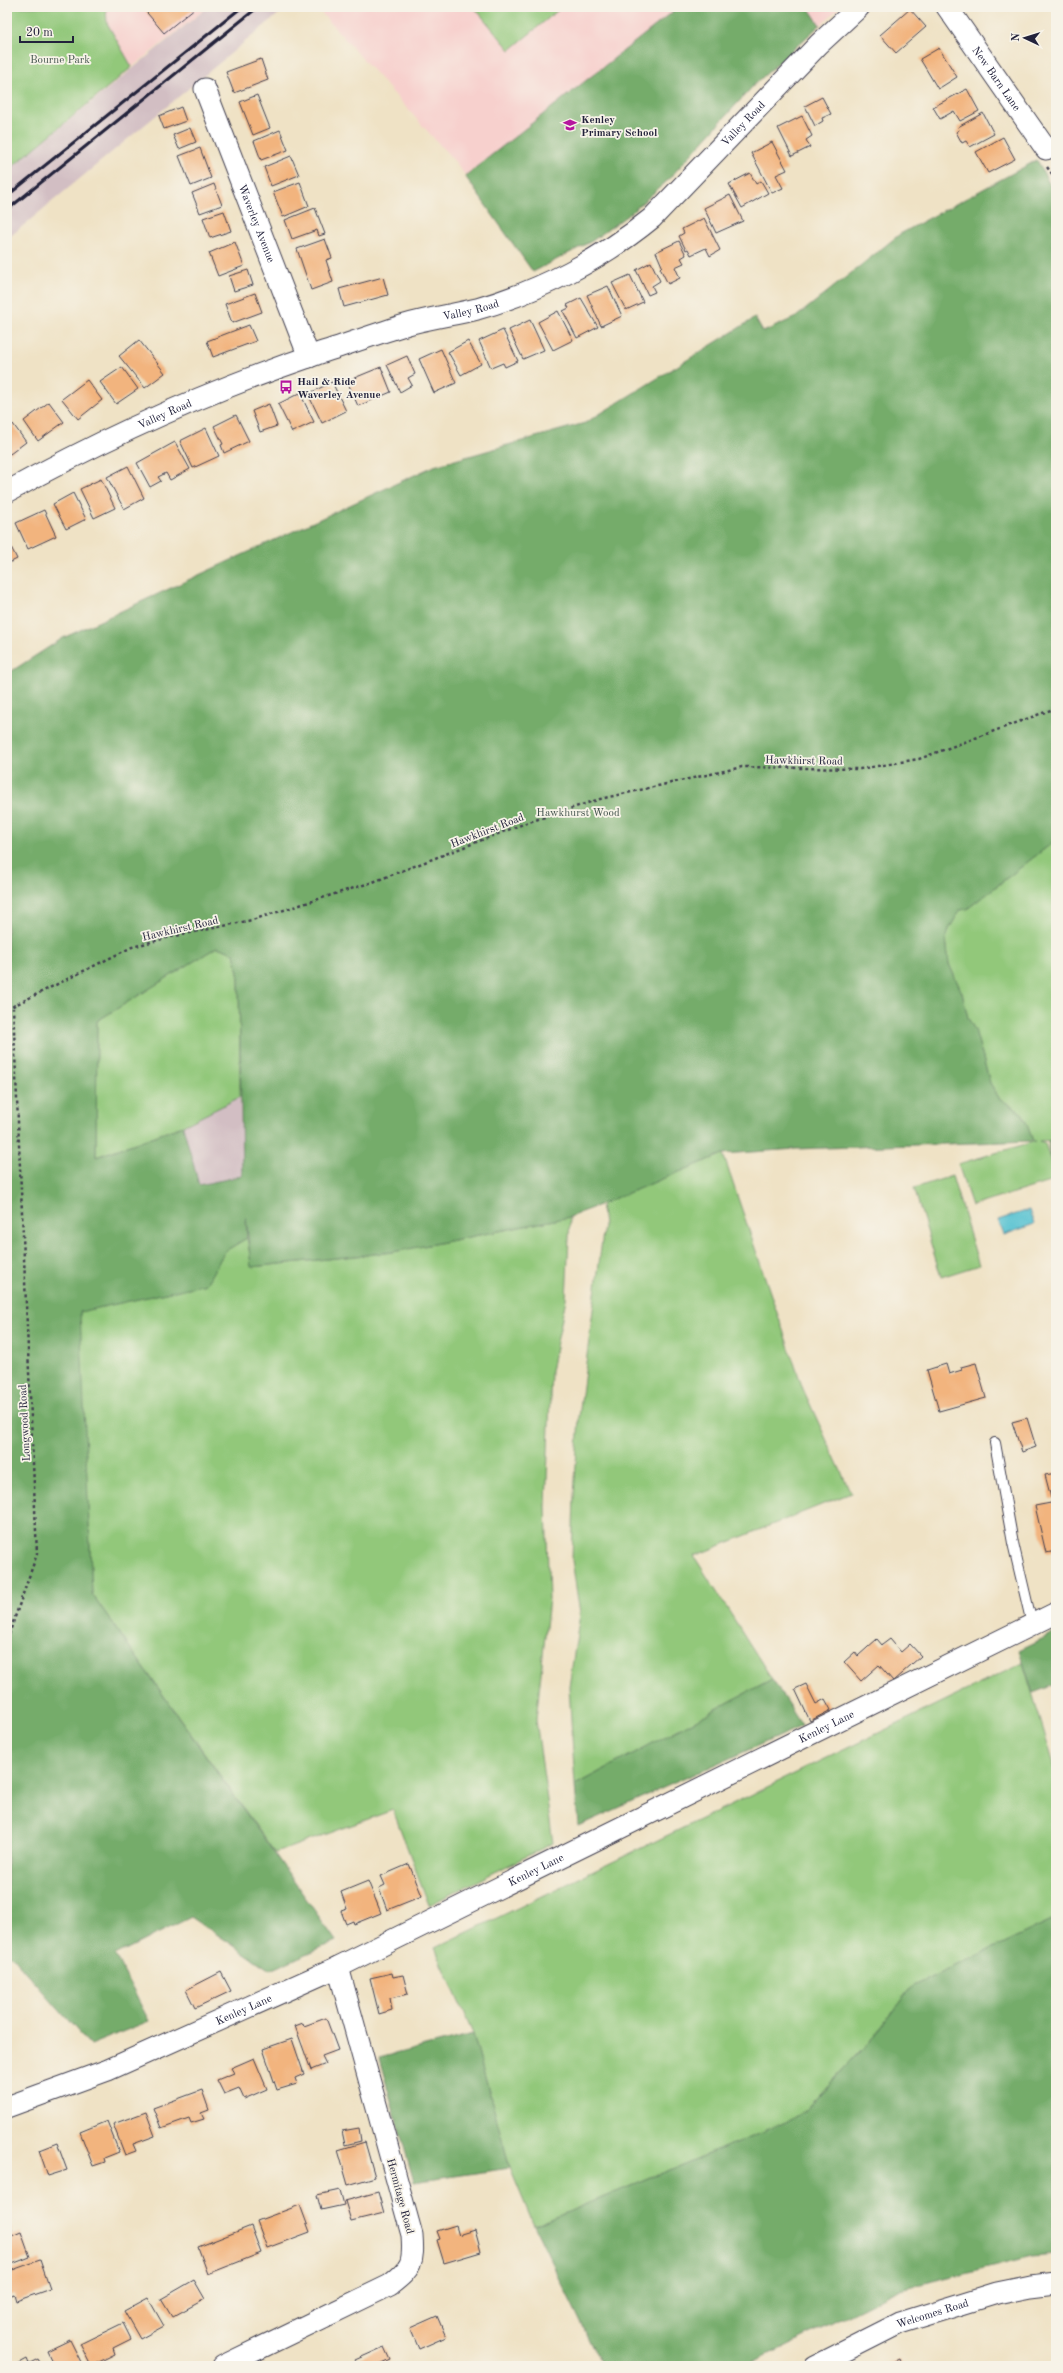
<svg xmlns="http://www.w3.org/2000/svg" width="1063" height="2373" font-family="'Old Standard TT',serif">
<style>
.built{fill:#f7d0cd}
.industrial{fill:#d2bec3}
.green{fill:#92c87a;stroke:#5a755a}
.forest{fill:#75ac6a;stroke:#4c6752;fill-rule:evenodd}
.water{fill:#58c3d2;stroke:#3d7286}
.building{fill:#f2b47e}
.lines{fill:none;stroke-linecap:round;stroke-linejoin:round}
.service-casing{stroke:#413f50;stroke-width:12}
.minor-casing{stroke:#413f50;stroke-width:23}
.path{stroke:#413f50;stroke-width:2.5;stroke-dasharray:3 3;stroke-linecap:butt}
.service{stroke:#fff;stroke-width:10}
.minor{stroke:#fff;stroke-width:21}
.rail{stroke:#22223b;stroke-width:3}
.labels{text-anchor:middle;stroke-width:3.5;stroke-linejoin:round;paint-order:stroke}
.park-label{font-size:11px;fill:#44544e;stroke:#f7f3e8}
.street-label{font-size:11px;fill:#22223b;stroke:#f7f3e8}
.poi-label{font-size:11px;font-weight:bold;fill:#22223b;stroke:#f7f3e8;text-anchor:start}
</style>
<rect width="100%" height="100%" fill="#f7f3e8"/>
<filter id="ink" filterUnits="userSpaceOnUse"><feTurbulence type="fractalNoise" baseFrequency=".025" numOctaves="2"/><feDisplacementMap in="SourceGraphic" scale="8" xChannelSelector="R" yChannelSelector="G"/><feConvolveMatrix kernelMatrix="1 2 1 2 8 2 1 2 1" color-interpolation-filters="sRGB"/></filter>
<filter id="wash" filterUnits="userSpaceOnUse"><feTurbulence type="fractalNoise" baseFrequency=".012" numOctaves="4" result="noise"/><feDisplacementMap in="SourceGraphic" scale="16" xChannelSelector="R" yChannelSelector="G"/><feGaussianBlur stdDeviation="0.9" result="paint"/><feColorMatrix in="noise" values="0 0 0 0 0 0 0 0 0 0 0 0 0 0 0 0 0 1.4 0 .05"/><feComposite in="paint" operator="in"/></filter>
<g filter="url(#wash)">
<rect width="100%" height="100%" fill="#efe2c5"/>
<!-- built -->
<path class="built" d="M106,7H208L132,67L107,23Z
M316,7H840L753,86L667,181L632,212L592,241L533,272L457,164Z"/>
<!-- industrial -->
<path class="industrial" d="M208,7H287L7,239V171Z
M240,1097L242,1176L199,1185L183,1126Z"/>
<!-- green -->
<path class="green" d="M7,7H106L107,23L132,67L7,171Z
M474,7H562L510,50Z
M1056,840V1140L1039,1141L1045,1143L1056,1180L972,1206L958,1164L1036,1141H1033L1023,1114L999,1098L990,1083L975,1030L968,1018L962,993L949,964L946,939L949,929L960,910L967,909Z
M217,947L234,953L239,978L240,1097L183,1126L96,1157L97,1021Z
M723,1154L803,1389L851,1493L694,1556L772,1679L575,1785L569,1687L580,1614L572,1560L574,1496L579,1417L604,1225L601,1204Z
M952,1176L979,1265L941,1277L914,1188Z
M570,1217L566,1299L551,1371L546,1506L549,1599L536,1720L553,1843L429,1905L393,1810L275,1853L92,1594L79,1312L206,1284L225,1251L247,1238L252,1267L393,1252Z
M1023,1663L1056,1771V1918L913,1986L877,2033L805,2110L786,2122L534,2226L510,2168L473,2034L435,1948Z"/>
<!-- forest -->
<path class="forest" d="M679,7H808L820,25L753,86L667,181L632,212L592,241L533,272L465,176Z
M1037,160L1056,197V840L967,909L960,910L949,929L946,939L949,964L962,993L968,1018L975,1030L990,1083L999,1098L1023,1114L1033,1141L796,1149L723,1154L570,1217L393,1252L251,1267L246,1217L247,1238L225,1251L206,1284L80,1312L92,1594L336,1941L270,1970L191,1917L115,1955L149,2021L90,2045L7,1951V674L63,638L434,466L585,423L755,318L763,332L796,317L900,234ZM217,947L234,953L239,978L242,1176L199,1185L183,1126L96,1157L97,1021Z
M1056,1140V1164L1050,1157L1048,1141Z
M1056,1632V1692L1054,1685L1033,1693L1019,1650Z
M772,1679L802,1726L578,1826L575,1785Z
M1056,1918V2254L1032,2256L901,2289L745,2366H602L534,2226L786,2122L805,2110L877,2033L913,1986Z
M473,2034L510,2168L414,2182L379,2058Z"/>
<!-- water -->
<path class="water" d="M1029,1210L1034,1224L1004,1235L998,1220Z"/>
<g id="blocks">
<!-- building -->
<path class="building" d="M142,7H196L164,33Z
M910,9L926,27L896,53L880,35Z
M939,48L957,77L938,89L920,59Z
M261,59L268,80L234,93L226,72Z
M967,89L979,111L960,121L954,111L940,119L933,107Z
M257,95L270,128L253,135L240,102Z
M822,97L831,114L822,118L823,121L815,126L805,106Z
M181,107L186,121L164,129L159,116Z
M983,113L994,134L970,147L966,141L962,143L956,132L959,130L958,127Z
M802,116L812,136L806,140L810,147L792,156L778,128Z
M190,128L196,142L179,149L173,135Z
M280,130L288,150L261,160L254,141Z
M1003,137L1015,159L988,173L976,152Z
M772,142L787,170L776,175L783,188L772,193L751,153Z
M200,148L211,178L191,186L179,156Z
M291,156L299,175L271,186L264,167Z
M750,173L756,184L761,181L768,193L742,208L729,184Z
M300,182L309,206L283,217L273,192Z
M214,184L222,205L200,213L192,193Z
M730,195L743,221L716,233L704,208Z
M315,208L325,234L319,236L317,230L292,239L285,220Z
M224,211L231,231L210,238L203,218Z
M704,218L720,250L710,256L706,248L691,255L688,249L686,250L679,236L684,233L682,229Z
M325,239L332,258L326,260L333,282L311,290L297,249Z
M679,241L686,255L681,258L684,263L675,267L680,278L668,284L660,268L662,266L656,252Z
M235,242L244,266L218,276L209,253Z
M651,262L660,281L652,286L655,292L648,295L636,270Z
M248,270L253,285L234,291L229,276Z
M630,275L643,302L626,310L612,283Z
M383,277L388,295L344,307L339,289Z
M608,286L622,316L601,326L587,295Z
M255,293L262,312L232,323L225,304Z
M581,298L598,327L577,338L563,311L569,308L567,305Z
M558,311L573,340L553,350L538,322Z
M530,320L544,350L523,359L509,330Z
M249,325L256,341L213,357L207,341Z
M503,330L518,361L505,367L503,363L491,368L479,341Z
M139,340L165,373L145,388L119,356Z
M468,341L481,364L461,375L448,352Z
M441,349L456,383L434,393L419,359Z
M407,356L415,374L408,378L412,385L400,392L387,365Z
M122,367L138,389L116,404L100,382Z
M381,367L391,392L358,406L347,381Z
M87,380L102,400L78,419L62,399Z
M332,382L346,411L322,423L308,394Z
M300,393L314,422L292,432L278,404Z
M49,402L64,422L38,441L24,421Z
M269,404L277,426L260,432L252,411Z
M236,415L249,441L224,453L221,445L223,444L214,426Z
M13,424L26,442L10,454L7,451V428Z
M206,428L219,456L193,468L180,441Z
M175,442L190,469L170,480L166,473L158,477L161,481L150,487L137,463Z
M128,466L144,498L124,509L107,477Z
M101,479L115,508L94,518L80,489Z
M73,493L86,519L66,529L53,504Z
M44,510L56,536L28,549L16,523Z
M7,539L17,559L7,564Z
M976,1363L986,1398L939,1411L927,1370L946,1364L949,1374L962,1370L961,1367Z
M1027,1418L1036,1447L1022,1452L1012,1422Z
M1056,1473V1497L1051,1498L1045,1475Z
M1056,1502V1551L1046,1553L1035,1506Z
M877,1639L882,1645L890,1639L901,1652L910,1644L921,1656L893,1681L879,1665L861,1681L844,1662L855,1652L858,1656Z
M806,1684L816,1704L825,1699L831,1710L810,1721L795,1689Z
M409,1864L422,1896L387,1910L379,1888L385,1885L381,1876Z
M368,1881L381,1913L354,1924L353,1921L346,1924L341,1911L347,1909L341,1892Z
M221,1972L231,1991L195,2008L186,1990Z
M392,1973L393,1977L403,1975L408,1994L390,1998L392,2010L379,2014L370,1978Z
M326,2018L338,2050L322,2056L326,2064L311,2070L295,2026L303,2023L304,2026Z
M292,2039L304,2074L295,2078L297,2084L277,2090L263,2049Z
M254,2058L267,2089L244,2099L239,2088L224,2094L217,2080L234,2073L231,2068Z
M202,2090L209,2110L201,2113L204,2119L191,2123L189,2118L161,2128L153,2108Z
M146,2112L155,2136L133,2144L136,2151L125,2155L113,2124Z
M107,2121L119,2152L104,2158L105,2162L93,2166L80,2132Z
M359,2128L361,2141L345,2145L342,2131Z
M365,2142L375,2177L348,2185L338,2150Z
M57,2143L67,2170L48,2176L39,2150Z
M340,2190L344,2205L321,2210L317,2195Z
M378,2192L384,2213L351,2221L345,2201Z
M300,2205L310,2232L267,2248L257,2221Z
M7,2215L12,2230L7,2232Z
M456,2225L459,2235L475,2230L481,2252L444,2263L437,2240L440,2239L437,2231Z
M251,2226L261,2253L208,2274L198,2247Z
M21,2232L30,2257L7,2266V2238Z
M40,2260L50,2289L16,2301L14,2294L7,2296V2272Z
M194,2280L205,2299L172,2317L161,2299Z
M148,2298L164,2326L140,2339L124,2311Z
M437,2316L446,2337L419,2349L410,2328Z
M123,2323L131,2339L113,2348L115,2354L91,2366L80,2344Z
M70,2340L82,2364L54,2366L47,2351Z
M384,2347L390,2360L377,2366H358L355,2360Z
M26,2359L28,2364L38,2359L42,2366H13Z
M899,2359L902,2366H884Z"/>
</g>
</g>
<g filter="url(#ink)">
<use href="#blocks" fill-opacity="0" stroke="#413f50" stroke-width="1"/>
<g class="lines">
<!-- service casing -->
<g class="service-casing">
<path id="service" d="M995,1443L1013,1543L1032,1624"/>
</g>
<!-- minor casing -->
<g class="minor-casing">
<g id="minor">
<path id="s1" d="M947,7L1046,149"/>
<path id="s2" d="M205,89L309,357"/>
<path id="s3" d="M7,492C106,437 211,390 317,354C346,345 375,334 405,325C428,318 453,315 477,309C540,291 602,259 652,218L819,44L859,7"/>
<path id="s4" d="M7,2107L108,2070L338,1967L1056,1613"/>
<path d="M223,2366L390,2285C412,2268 414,2263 412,2235L338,1967"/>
<path id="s5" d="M815,2366L900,2323L997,2293L1031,2286L1056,2283"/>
</g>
</g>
<!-- path -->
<path class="path" d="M7,130L11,136
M1047,167L1056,179
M7,1009L132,947L166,938L252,920L373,882L526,823L600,799L742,767L860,769L919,759L1056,708
M7,1640L37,1554L13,1008"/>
<!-- service -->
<use href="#service" class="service"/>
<!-- minor -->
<use href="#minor" class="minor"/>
<!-- rail -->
<path class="rail" d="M7,196L242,7
M7,210L258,7"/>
</g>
</g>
<!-- icons -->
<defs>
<g id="school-bare" transform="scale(1.08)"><path d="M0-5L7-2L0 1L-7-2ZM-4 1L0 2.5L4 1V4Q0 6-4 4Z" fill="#b5179e" stroke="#f7f3e8" stroke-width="2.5" paint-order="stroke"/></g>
<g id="bus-bare" transform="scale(1.08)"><path d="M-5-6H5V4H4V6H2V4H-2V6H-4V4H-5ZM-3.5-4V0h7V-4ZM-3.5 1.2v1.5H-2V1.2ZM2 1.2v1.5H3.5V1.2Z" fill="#b5179e" stroke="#f7f3e8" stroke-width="2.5" paint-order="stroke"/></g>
</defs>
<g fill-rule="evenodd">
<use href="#school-bare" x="570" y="125"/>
<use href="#bus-bare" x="286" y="387"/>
</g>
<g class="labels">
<!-- park labels -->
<g class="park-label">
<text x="60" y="63">Bourne Park</text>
<text x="578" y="816">Hawkhurst Wood</text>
</g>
<!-- street labels -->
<g class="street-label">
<text dy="4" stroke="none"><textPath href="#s1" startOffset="87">New Barn Lane</textPath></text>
<text dy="4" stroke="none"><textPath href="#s3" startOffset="836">Valley Road</textPath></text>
<text dy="4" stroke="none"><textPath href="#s2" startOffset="144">Waverley Avenue</textPath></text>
<text dy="4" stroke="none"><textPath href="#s3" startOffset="500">Valley Road</textPath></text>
<text dy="4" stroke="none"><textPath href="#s3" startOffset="176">Valley Road</textPath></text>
<text transform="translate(804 760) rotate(1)" y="4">Hawkhirst Road</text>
<text transform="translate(487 830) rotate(-21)" y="4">Hawkhirst Road</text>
<text transform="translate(180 928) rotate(-13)" y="4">Hawkhirst Road</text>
<text transform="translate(24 1423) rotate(-93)" y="4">Longwood Road</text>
<text dy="4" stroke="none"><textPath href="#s4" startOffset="904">Kenley Lane</textPath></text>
<text dy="4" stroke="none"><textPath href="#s4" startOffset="580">Kenley Lane</textPath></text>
<text dy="4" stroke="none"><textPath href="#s4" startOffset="256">Kenley Lane</textPath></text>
<text transform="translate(401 2196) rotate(75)" y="4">Hermitage Road</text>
<text dy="4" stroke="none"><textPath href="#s5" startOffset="129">Welcomes Road</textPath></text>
</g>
<!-- poi labels -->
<g class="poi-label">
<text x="581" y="123">Kenley<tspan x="581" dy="13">Primary School</tspan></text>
<text x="297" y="385">Hail &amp; Ride<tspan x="297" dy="13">Waverley Avenue</tspan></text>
</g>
</g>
<!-- margin -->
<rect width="1063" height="2373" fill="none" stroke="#f7f3e8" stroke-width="24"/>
<!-- north arrow -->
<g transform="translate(1025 38) rotate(274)" stroke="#f7f3e8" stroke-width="3" paint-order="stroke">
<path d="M0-3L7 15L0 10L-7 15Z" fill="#22223b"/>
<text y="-6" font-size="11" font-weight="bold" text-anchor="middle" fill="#22223b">N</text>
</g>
<!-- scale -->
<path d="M20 36v6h53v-6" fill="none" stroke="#22223b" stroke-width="2"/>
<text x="26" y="36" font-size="12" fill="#22223b" stroke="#f7f3e8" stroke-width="3" paint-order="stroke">20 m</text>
</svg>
